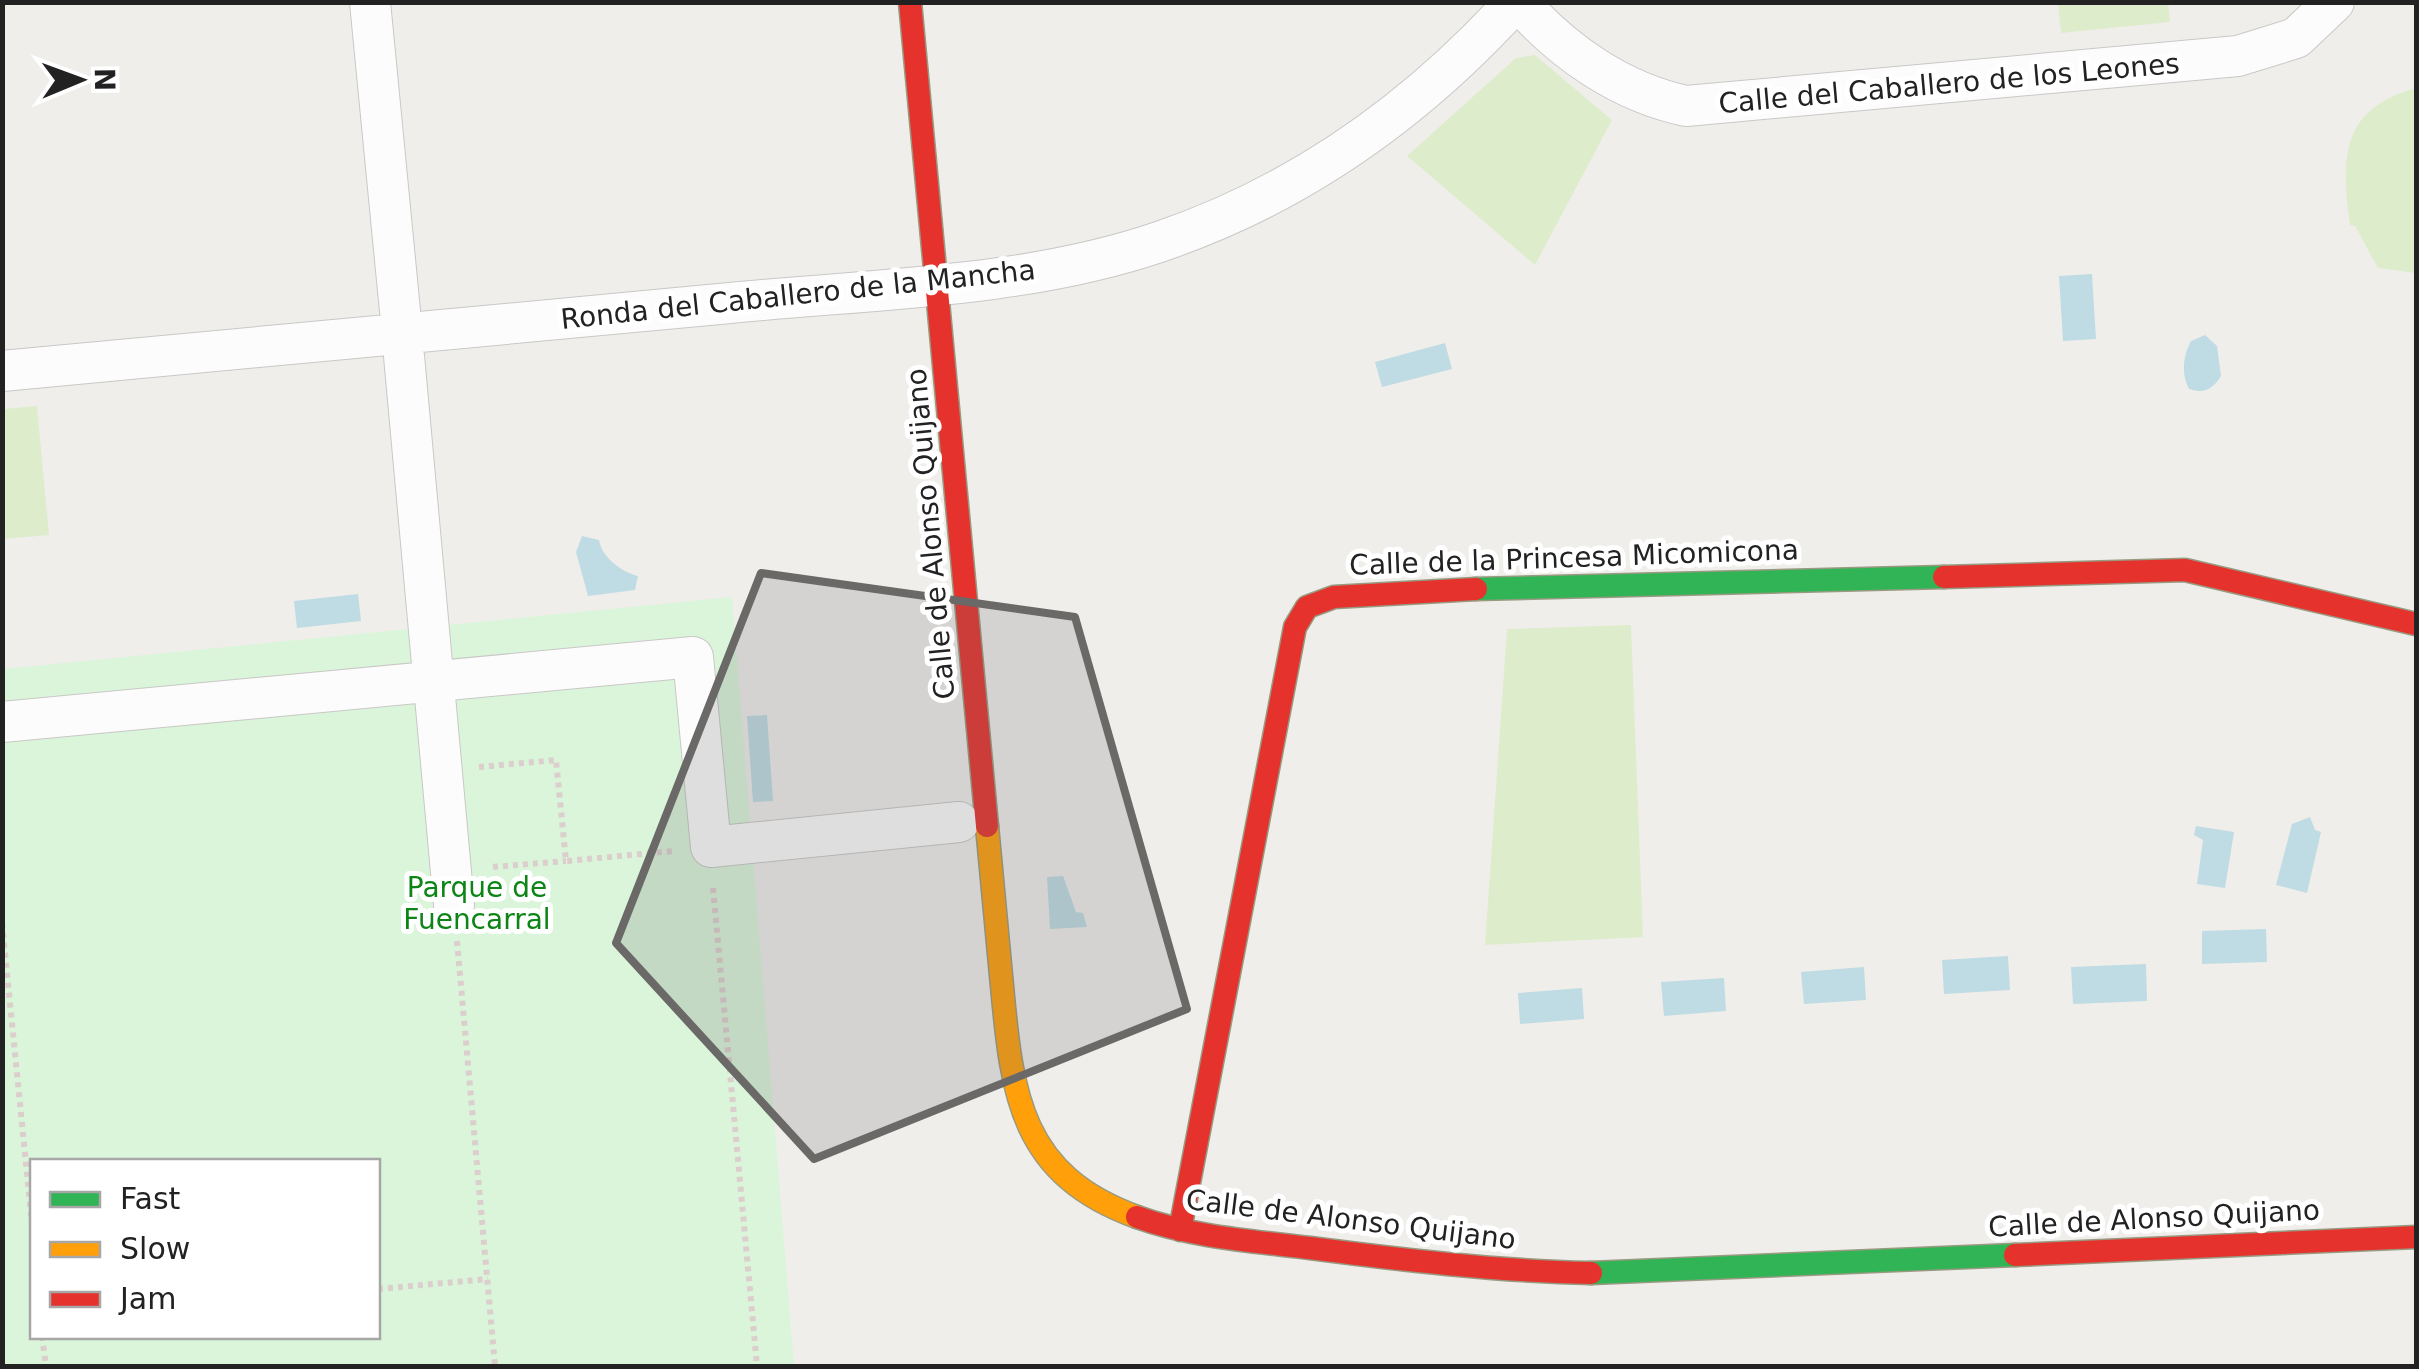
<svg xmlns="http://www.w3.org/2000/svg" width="2419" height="1369" font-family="'DejaVu Sans',sans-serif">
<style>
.grass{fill:#ddeccb}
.park{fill:#daf5da;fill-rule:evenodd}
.water{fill:#bfdbe3}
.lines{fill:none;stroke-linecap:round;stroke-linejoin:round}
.street-casing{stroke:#c9c8c7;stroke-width:42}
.fast-casing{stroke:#999a82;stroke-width:25}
.slow-casing{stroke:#999a82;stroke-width:25}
.jam-casing{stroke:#999a82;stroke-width:25}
.path{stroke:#dccecd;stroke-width:6;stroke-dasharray:5 5;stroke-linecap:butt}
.street{stroke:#fdfcfc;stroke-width:40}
.fast{stroke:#30b455;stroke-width:22}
.slow{stroke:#ff9f0a;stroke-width:22}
.jam{stroke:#e5322d;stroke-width:22}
.marked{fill:#6a6968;fill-opacity:0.2;stroke:#6a6968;stroke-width:8;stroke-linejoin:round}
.labels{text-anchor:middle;stroke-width:10;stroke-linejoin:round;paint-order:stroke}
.street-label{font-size:28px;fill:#222;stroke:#fff}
.park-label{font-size:28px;fill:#0c8416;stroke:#fff}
</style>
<rect width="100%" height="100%" fill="#f0eeeb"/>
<!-- grass -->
<path class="grass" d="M2058,3H2168L2170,22L2061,33Z
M1535,55L1612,120L1535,265L1407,156L1516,58Z
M2416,88V273L2378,268L2355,226L2350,225C2341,158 2340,109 2416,88Z
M37,406L49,535L3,539V409Z
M1631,625L1643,937L1485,945L1507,629Z"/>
<!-- park -->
<path class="park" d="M732,597L794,1366H3V669ZM32,1162H378V1336H32Z"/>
<!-- water -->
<path class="water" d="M2092,274L2096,339L2063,341L2059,276Z
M2205,335L2217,346L2221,376C2213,389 2204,394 2189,389C2181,374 2183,356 2191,341Z
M1445,343L1452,369L1382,387L1375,362Z
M582,536L599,540C602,558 622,572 638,576L635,590L588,596L576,552Z
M358,594L361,621L297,628L294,601Z
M767,715L773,801L753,802L747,716Z
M2310,817L2315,830L2321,832L2307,893L2276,885L2292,824Z
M2196,826L2234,832L2225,888L2197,884L2203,840L2194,835Z
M1063,876L1076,912L1083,913L1087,927L1050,929L1047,877Z
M2266,929L2267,962L2202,964V931Z
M2008,956L2010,990L1944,994L1942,960Z
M2146,964L2147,1001L2073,1004L2071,967Z
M1864,967L1866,1000L1804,1004L1801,972Z
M1724,978L1726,1011L1664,1016L1661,982Z
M1582,988L1584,1019L1520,1024L1518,993Z"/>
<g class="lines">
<!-- street casing -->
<g class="street-casing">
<path id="street" d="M370,2L400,311
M1519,2C1564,53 1621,92 1686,106L2238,56L2296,38L2334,2
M404,356L454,905
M2,371C245,348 488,326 730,303C871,289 1024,288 1159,242C1298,195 1417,110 1515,2
M2,722L693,657L711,847L959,822"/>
</g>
<!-- fast casing -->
<g class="fast-casing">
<path id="fast" d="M1476,589L1944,577
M1591,1273L2015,1255"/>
</g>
<!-- slow casing -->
<g class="slow-casing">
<path id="slow" d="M987,826C992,879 997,933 1002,986C1012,1096 1021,1175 1137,1217"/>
</g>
<!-- jam casing -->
<g class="jam-casing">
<path id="jam" d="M910,2L987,826
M1944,577L2185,570L2416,624
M1137,1217C1192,1237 1252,1241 1310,1248C1403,1260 1496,1271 1591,1273
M1180,1230L1295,627L1307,607L1334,597L1476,589
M2015,1255L2416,1237"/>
</g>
<!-- path -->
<path class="path" d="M479,767L556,760L566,861L674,851
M493,867L566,861
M713,888L757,1366
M2,923L32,1224
M457,941L495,1366
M378,1289L488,1279
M42,1336L46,1366"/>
<!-- street -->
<use href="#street" class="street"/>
<!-- fast -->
<use href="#fast" class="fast"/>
<!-- slow -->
<use href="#slow" class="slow"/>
<!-- jam -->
<use href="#jam" class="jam"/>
</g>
<!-- marked area -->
<path class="marked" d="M761,573L1075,617L1187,1009L814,1159L616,943Z"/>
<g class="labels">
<!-- street labels -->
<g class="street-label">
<text transform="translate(1949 83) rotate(-5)" y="10">Calle del Caballero de los Leones</text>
<text transform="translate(798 294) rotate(-6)" y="10">Ronda del Caballero de la Mancha</text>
<text transform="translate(930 534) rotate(-95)" y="10">Calle de Alonso Quijano</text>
<text transform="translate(1574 557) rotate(-2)" y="10">Calle de la Princesa Micomicona</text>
<text transform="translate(2154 1218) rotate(-3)" y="10">Calle de Alonso Quijano</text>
<text transform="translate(1351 1219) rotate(7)" y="10">Calle de Alonso Quijano</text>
</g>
<!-- park labels -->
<g class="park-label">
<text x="477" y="897">Parque de<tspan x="477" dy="32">Fuencarral</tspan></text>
</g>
</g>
<!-- border -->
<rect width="2419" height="1369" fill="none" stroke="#222222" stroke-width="10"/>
<!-- legend -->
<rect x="30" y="1159" width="350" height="180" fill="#ffffff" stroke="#a7a7a7" stroke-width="2.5"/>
<rect x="50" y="1192" width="50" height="15" fill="#30b455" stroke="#a7a7a7" stroke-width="2.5"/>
<text x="120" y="1209" font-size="30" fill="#222222">Fast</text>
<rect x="50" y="1242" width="50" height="15" fill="#ff9f0a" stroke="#a7a7a7" stroke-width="2.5"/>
<text x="120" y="1259" font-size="30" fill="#222222">Slow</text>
<rect x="50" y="1292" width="50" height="15" fill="#e5322d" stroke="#a7a7a7" stroke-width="2.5"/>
<text x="120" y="1309" font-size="30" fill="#222222">Jam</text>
<!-- north arrow -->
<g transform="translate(80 80) rotate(89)" stroke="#ffffff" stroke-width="8" paint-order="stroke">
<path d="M0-8L18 38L0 25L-18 38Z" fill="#222222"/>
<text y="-15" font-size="28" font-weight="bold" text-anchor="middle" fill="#222222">N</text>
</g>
</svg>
